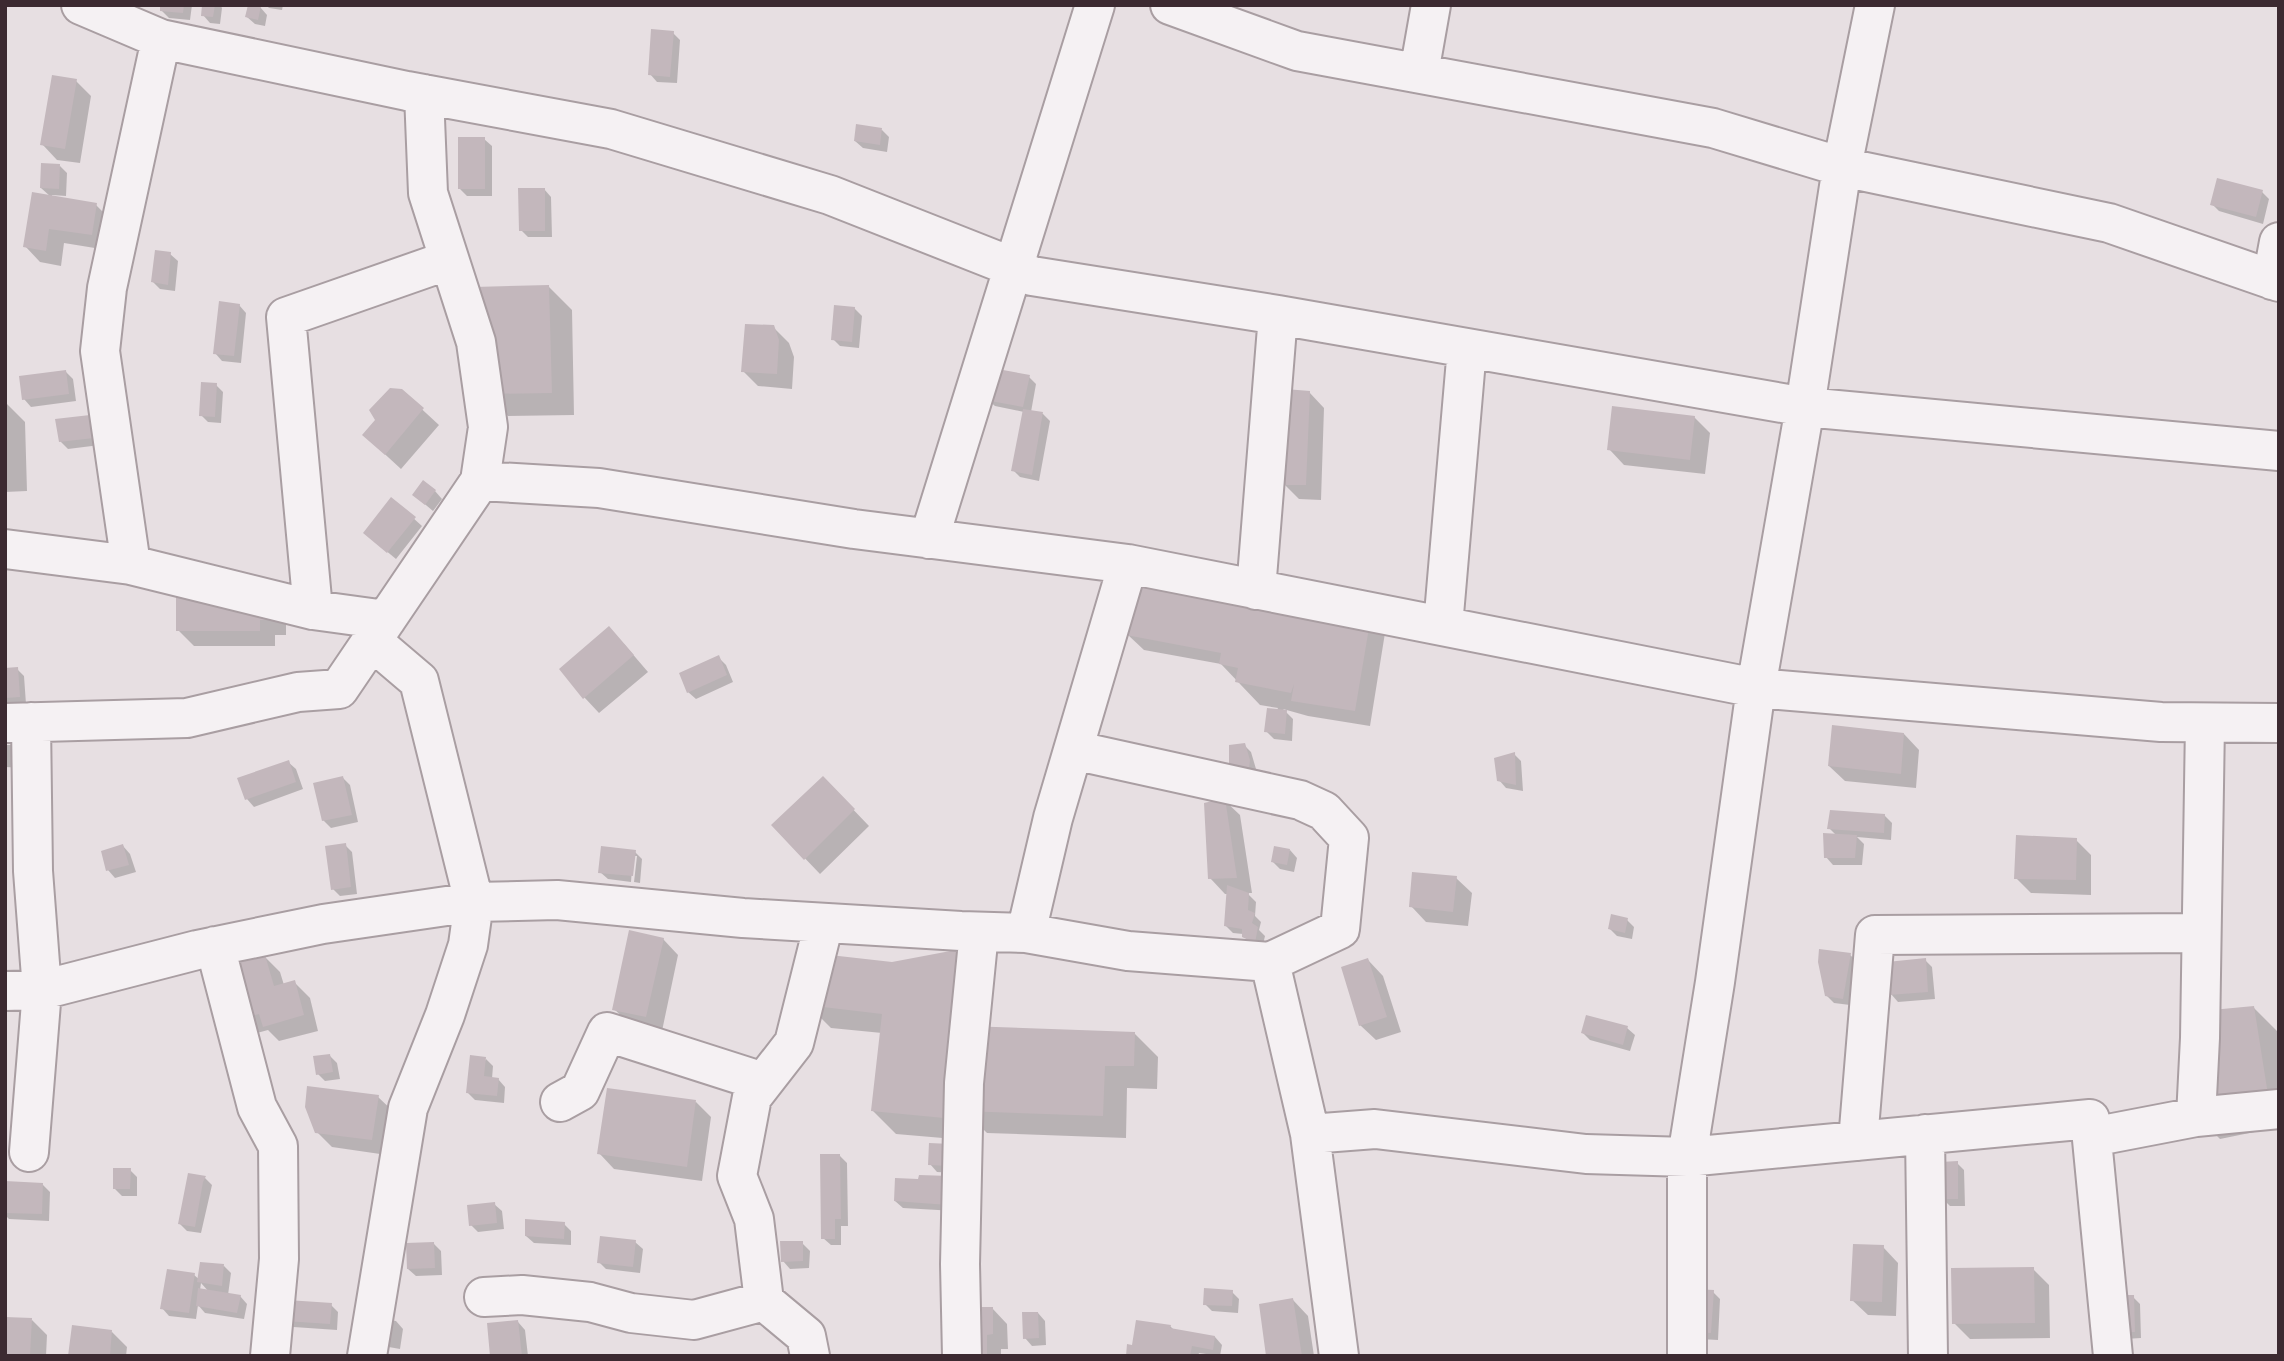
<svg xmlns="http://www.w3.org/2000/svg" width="2284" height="1361" font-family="'Titillium Web',sans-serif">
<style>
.shadow{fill:#0003;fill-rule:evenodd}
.building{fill:#c3b7bc}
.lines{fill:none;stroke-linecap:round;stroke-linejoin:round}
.minor-casing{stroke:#a99ea2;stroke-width:42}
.minor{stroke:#f5f1f3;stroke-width:38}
</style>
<rect width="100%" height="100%" fill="#e7dfe2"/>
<!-- shadow -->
<path class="shadow" d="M162,5H192L190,20L169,18L161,10Z
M204,5H220L222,8L220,24L210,23L203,15Z
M266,5H283L282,10L269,8Z
M260,7L267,15L265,26L255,24L247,17Z
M673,33L680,40L677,83L657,82L650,74Z
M76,81L91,96L80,163L57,160L42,144Z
M882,130L889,137L887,152L863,148L855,141Z
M484,139L492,146V196H467L460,189Z
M60,166L67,173L66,196L52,195V197L96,205L111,220L107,250L64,243L61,266L40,262L25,246L51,197L41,188Z
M544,189L551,197L552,237H528L521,230Z
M2262,192L2269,199L2263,224L2219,211L2212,204Z
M170,254L178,261L175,291L160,289L153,282Z
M549,287L572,310L574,415L508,416L485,393Z
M239,305L246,313L241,363L222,361L215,353Z
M854,308L862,316L859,348L840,346L833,339Z
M773,327L789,343L794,357L792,389L758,386L743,371Z
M66,372L73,379L76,401L31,407L24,399Z
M1029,377L1036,384L1031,412L1043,414L1050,421L1039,481L1020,477L1013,470L1024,412L995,406L987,399Z
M216,385L223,392L221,423L208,422L201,415Z
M401,390L439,425L401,469L364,435Z
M1309,392L1324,408L1321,500L1299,499L1284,484Z
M5,402L25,422L27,491L5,492Z
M90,417L100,445L68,449L60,441Z
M1694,417L1710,433L1705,474L1624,465L1609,449Z
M435,491L442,499L433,511L414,495Z
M392,499L422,526L396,559L373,540Z
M1139,575L1385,633L1370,726L1308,716L1283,709L1293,719L1292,741L1274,739L1266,731L1278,708L1260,705L1221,664L1144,650L1128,635Z
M286,609V635H275V646H194L178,630Z
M624,644L648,672L599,713L584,697Z
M718,657L726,665L733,682L696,699L688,692Z
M17,669L24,676L26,704L5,706V670Z
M1904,734L1919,750L1916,788L1845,781L1829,766Z
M5,745H19L26,768L5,767Z
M1244,745L1251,752L1256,769L1255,776L1238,778Z
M1514,754L1521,761L1523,791L1506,788L1499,780Z
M288,762L296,769L303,789L254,807L247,799Z
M343,778L350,785L358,822L331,828L323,820Z
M823,778L869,826L820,874L773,825Z
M1224,800L1240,815L1252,893H1247L1256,902L1255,916L1261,922L1259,930L1265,936L1262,949L1251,944L1243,934L1233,933L1226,926L1228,894H1225L1210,878Z
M1884,815L1892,823L1891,840L1857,837L1864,844L1862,865H1833L1826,857L1837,836L1829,828Z
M2076,840L2091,855V895L2031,893L2016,878Z
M345,845L352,852L357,894L340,896L333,889Z
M123,846L130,854L136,872L115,878L108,870Z
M1290,850L1297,858L1294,872L1280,869L1273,862Z
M635,852L642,859L640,883L634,882L637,856H633L631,882L608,879L600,872Z
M1456,878L1472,893L1468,926L1426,922L1411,906Z
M1627,920L1634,927L1632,939L1617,936L1610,929Z
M663,939L678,955L662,1031L630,1024L614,1009Z
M814,955L978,1028L1135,1034L1158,1057L1157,1089L1127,1088L1126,1138L987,1133L969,1115L966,1140L896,1134L873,1111L882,1033L831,1028L808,1005Z
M1850,955L1858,962L1850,1005L1834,1003L1826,995Z
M265,957L280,972L284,985L294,982L310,998L318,1031L279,1041L268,1030L257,1033L242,1018Z
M1368,960L1383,976L1401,1032L1376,1040L1360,1025Z
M1925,960L1932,967L1935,999L1898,1002L1891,994Z
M2254,1008L2277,1031L2279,1045V1127L2220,1139L2197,1116Z
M1627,1028L1635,1035L1630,1051L1590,1040L1583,1033Z
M330,1056L337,1063L340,1079L325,1081L318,1074Z
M486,1059L493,1066L492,1079H498L505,1087L504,1103L475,1100L468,1093Z
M378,1097L394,1112L387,1155L332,1147L317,1132Z
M696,1102L711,1117L702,1181L614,1169L599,1153Z
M931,1145L957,1173L937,1172L930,1164Z
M840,1156L847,1163L848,1226H841V1245H831L823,1238Z
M1957,1163L1964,1170L1965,1206H1950L1943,1199Z
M130,1170L137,1177V1196H122L115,1189Z
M189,1175L205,1178L212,1185L201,1233L187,1231L180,1224Z
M896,1180L955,1211L903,1208L895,1201Z
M5,1183L43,1185L50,1192L49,1221L9,1219L5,1215Z
M494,1204L502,1211L504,1229L478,1232L471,1225Z
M564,1224L571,1231V1245L534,1243L526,1236Z
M635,1242L643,1249L640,1273L606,1269L599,1262Z
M802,1243L810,1251L809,1268L790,1269L783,1261Z
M434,1244L441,1251L442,1275L416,1276L408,1269Z
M1883,1247L1898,1263L1896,1316L1868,1315L1852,1300Z
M224,1266L231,1273L228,1295L240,1296L247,1304L244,1319L205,1313L198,1305L196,1319L169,1316L162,1308L194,1275L200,1280ZM201,1283L209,1292L200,1290Z
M2033,1269L2049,1285L2050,1338L1970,1339L1954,1323Z
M1232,1292L1239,1299L1238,1313L1212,1311L1205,1304Z
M1713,1292L1720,1299L1718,1340L1700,1339Z
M2133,1297L2140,1304L2141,1338L2125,1339Z
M1293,1300L1308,1316L1314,1356H1268Z
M331,1305L338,1312L337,1330L279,1326Z
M992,1308L1007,1324L1008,1349H1001V1356H964Z
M1038,1313L1045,1321L1046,1345L1032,1346L1025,1338Z
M379,1318L396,1321L403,1329L400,1349L383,1346Z
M32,1320L47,1335L46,1356H5Z
M518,1322L525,1330L528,1356H492Z
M1170,1326L1174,1330L1215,1337L1222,1345L1220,1356L1199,1353L1198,1356H1127Z
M112,1332L127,1347L126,1356H70Z"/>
<!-- building -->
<path class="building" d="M160,5H184L183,13L160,11Z
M202,5H215L213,17L201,16Z
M248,5L261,6L258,20L245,17Z
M651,29L674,31L670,77L648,75Z
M52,75L77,79L65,149L40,145Z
M856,124L882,128L880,145L854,141Z
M458,137H485V189H458Z
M41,163L60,164L59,189L40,188Z
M2217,178L2263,190L2256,217L2210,205Z
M518,188H545V231H519Z
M32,192L97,203L92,235L49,229L46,251L23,247Z
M155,250L171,252L168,285L151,282Z
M549,285L552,393L484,394L474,287Z
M219,301L240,304L234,356L213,354Z
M834,305L855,307L852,342L831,340Z
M745,324L774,325L779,340L777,374L741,372Z
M992,368L1030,375L1023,407L985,400Z
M66,370L69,394L22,400L19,376Z
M201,382L217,383L215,417L199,416Z
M390,388L402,389L424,408L385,455L362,435L375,420L369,410Z
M1285,389L1310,391L1306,485H1282Z
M1612,406L1695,416L1690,460L1607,450Z
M1023,409L1043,412L1032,475L1011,471Z
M90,415L94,438L59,442L55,419Z
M423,480L436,490L425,505L412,495Z
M391,497L416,517L387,553L363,533Z
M1137,573L1371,616L1355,711L1291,701L1294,684L1291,693L1235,682L1238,668L1219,664L1221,653L1126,635Z
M176,591H271V620H260V631H176Z
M609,626L634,655L583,699L559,669Z
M719,655L727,675L687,693L679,673Z
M18,667L20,697L5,698V668Z
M1267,708L1287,710L1285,734L1264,732Z
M1832,725L1904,733L1901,774L1828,766Z
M1245,743L1250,760L1249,769L1229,772V745Z
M1515,752L1516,785L1497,781L1494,758Z
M289,760L296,782L245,800L237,778Z
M343,776L352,815L322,821L313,783Z
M823,776L855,809L804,860L771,825Z
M1225,798L1237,878L1208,879L1204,803Z
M1830,810L1885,814L1884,833L1827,829Z
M1823,833L1857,835L1855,858H1824Z
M2016,835L2077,838L2076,880L2014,879Z
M346,843L351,887L331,890L325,846Z
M123,844L129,865L106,871L101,851Z
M601,846L636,850L633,876L598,873Z
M1274,846L1290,849L1287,865L1271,862Z
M1412,872L1457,876L1453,912L1409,907Z
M1227,885L1249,893L1248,910L1255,913L1252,923L1258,927L1255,943L1242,937V929L1224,926Z
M1611,914L1628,918L1625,933L1608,929Z
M629,930L664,938L646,1017L612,1010Z
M961,949L944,1118L871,1111L882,1014L806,1005L812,953L892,962Z
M1819,949L1851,953L1843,999L1825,996L1818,962Z
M265,955L274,986L295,980L304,1015L263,1027L259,1014L240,1019L226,965Z
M1368,958L1387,1017L1359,1026L1341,967Z
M1926,958L1928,992L1889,995L1887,962Z
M2254,1006L2269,1101L2196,1117L2201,1011Z
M1586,1015L1628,1026L1623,1045L1581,1033Z
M966,1026L1135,1032L1134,1066H1105L1103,1116L962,1111Z
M330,1054L333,1072L316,1075L313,1056Z
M470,1055L486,1057L484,1076L499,1078L497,1096L466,1093Z
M307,1086L379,1095L372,1140L315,1133L305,1107Z
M607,1088L696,1100L687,1167L597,1154Z
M929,1143L951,1144L950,1166L928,1165Z
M820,1154H840L841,1219H835V1239H821Z
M1958,1161V1199H1941L1940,1162Z
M113,1168H131L130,1189H113Z
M188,1173L206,1176L203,1182L195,1227L178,1224Z
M919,1175L950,1176L948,1205L894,1201L895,1178L918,1179Z
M5,1181L43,1183L42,1214L5,1213Z
M495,1202L497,1223L469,1226L467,1205Z
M525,1219L565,1222L564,1239L525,1236Z
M600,1236L636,1240L633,1267L597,1263Z
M780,1241H803V1261L781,1262Z
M434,1242L435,1268L407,1269L406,1243Z
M1853,1244L1884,1245L1882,1302L1850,1301Z
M200,1262L224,1264L222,1286L197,1282Z
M2034,1267L2035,1323L1952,1324L1951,1268Z
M167,1269L195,1273L189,1313L160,1309Z
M198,1288L241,1295L237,1313L196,1306Z
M1204,1288L1233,1290L1232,1306L1203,1305Z
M1693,1289L1714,1290L1711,1333L1691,1332Z
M2115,1295H2134L2135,1332H2116Z
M1293,1298L1302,1356H1266L1259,1304Z
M272,1299L332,1303L330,1324L270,1320Z
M962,1307H993V1334L987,1335V1356H962Z
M1022,1312H1038L1039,1338L1023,1339Z
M5,1317L32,1318L30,1356H5Z
M518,1320L522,1356H490L487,1323Z
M1136,1320L1171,1325L1170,1328L1215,1336L1213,1350L1192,1346L1190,1356H1126L1127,1344L1132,1345Z
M72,1325L112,1330L110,1356H68Z"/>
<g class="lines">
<!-- minor casing -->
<g class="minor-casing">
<path id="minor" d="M81,5L161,39L407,91L611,129L830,195L995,260L1032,276L1278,315L1805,407L2279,451
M1170,5L1297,51L1713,128L1842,167L2109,223L2279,282
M1419,73L1431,5
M424,94L428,193L476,342L488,427L480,481
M2272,280L2279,242
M929,539L1095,5
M5,549L131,565L313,610L386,620
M131,565L100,351L107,288L161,39
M1256,590L1278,315
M313,610L286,317L449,260
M1443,626L1467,348
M5,723L187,718L298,692L339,689L480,481L599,488L854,529L1128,564L1756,688L2161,722L2279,723
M1026,933L1053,818L1128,564
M215,946L257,1107L278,1146L279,1259L270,1356
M1270,962L1310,1134L1339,1356
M5,991L42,990L197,950L323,924L474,902L557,900L743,918L961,931L1026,933L1128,951L1270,962L1340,929L1349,838L1324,811L1300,800L1073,750
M560,1102L580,1091L607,1032L763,1082
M2196,1117L2200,1038L2205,723
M1310,1134L1375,1129L1586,1154L1687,1157L2090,1119L2113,1356
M1925,1134L1928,1356
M2092,1137L2196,1117L2279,1109
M1858,1141L1875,935L2201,933
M29,1152L42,990L33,871L31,722
M484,1297L522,1295L590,1302L631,1313L694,1320L764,1301
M367,1356L408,1108L445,1015L468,945L474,902L419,681L372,641
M810,1356L806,1336L764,1301L754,1219L737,1176L752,1097L794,1043L824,923
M962,1356L960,1264L964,1083L979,932
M1687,1356V1157L1715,982L1756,688L1805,407L1842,167L1875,5"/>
</g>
<!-- minor -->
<use href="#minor" class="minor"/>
</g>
<!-- border -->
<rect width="2284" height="1361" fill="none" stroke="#3c2a31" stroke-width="14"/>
</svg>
